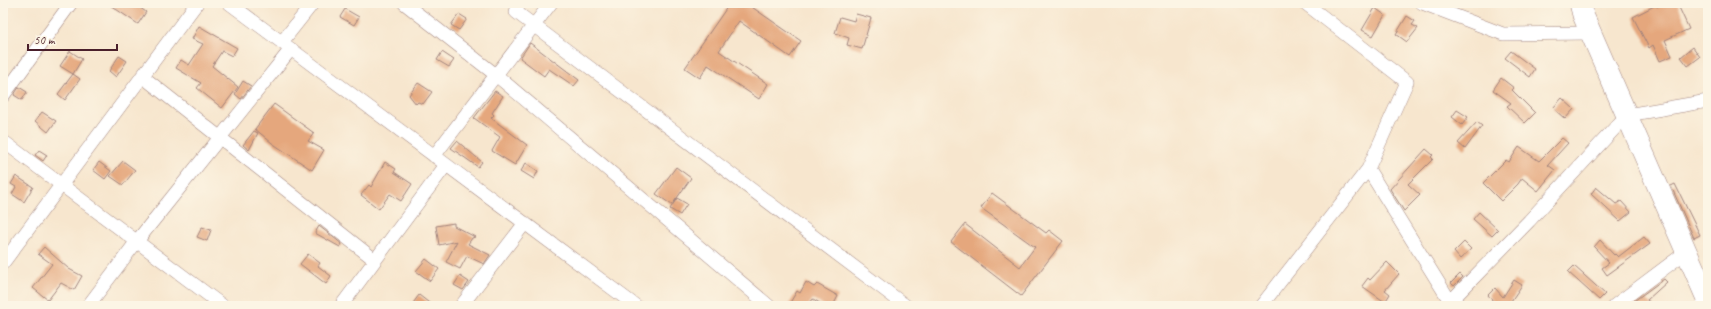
<svg xmlns="http://www.w3.org/2000/svg" width="1711" height="309" font-family="Caveat,sans-serif">
<style>
.building{fill:#e5a77d}
.lines{fill:none;stroke-linecap:round;stroke-linejoin:round}
.minor-casing{stroke:#a0827c;stroke-width:14}
.trunk-casing{stroke:#a0827c;stroke-width:22}
.minor{stroke:#fff;stroke-width:13}
.trunk{stroke:#fff;stroke-width:21}
</style>
<rect width="100%" height="100%" fill="#fcf5e5"/>
<filter id="ink" filterUnits="userSpaceOnUse"><feTurbulence type="fractalNoise" baseFrequency=".025" numOctaves="2"/><feDisplacementMap in="SourceGraphic" scale="8" xChannelSelector="R" yChannelSelector="G"/><feConvolveMatrix kernelMatrix="1 2 1 2 8 2 1 2 1" color-interpolation-filters="sRGB"/></filter>
<filter id="wash" filterUnits="userSpaceOnUse"><feTurbulence type="fractalNoise" baseFrequency=".012" numOctaves="4" result="noise"/><feDisplacementMap in="SourceGraphic" scale="16" xChannelSelector="R" yChannelSelector="G"/><feGaussianBlur stdDeviation="0.9" result="paint"/><feColorMatrix in="noise" values="0 0 0 0 0 0 0 0 0 0 0 0 0 0 0 0 0 1.4 0 .05"/><feComposite in="paint" operator="in"/></filter>
<g filter="url(#wash)">
<rect width="100%" height="100%" fill="#f7e6ce"/>
<g id="blocks">
<!-- building -->
<path class="building" d="M107,3H133L146,12L138,24Z
M730,3H746L801,41L790,57L739,21L719,51L768,84L759,99L708,65L700,78L685,68Z
M1664,3H1677L1689,29L1665,40L1672,56L1660,61L1653,45L1649,48L1633,17L1656,5L1657,7Z
M1375,8L1385,15L1373,36L1362,30Z
M345,9L359,17L354,25L340,17Z
M459,14L467,19L459,30L451,25Z
M856,14L871,18L862,49L847,45L849,38L835,33L840,17L854,21Z
M1407,16L1415,21L1412,25L1418,28L1407,42L1396,34Z
M199,26L237,48L232,56L222,51L212,66L238,87L222,108L197,88L201,83L176,68L181,60L189,65L203,44L192,39Z
M530,43L579,80L574,86L549,69L544,76L520,58Z
M1693,47L1700,57L1688,66L1681,57Z
M70,51L82,59L73,74L60,66Z
M1511,51L1535,69L1530,77L1505,58Z
M442,52L454,60L449,67L437,60Z
M119,56L127,61L116,77L109,71Z
M73,74L80,79L65,100L58,94Z
M1501,78L1514,88L1512,90L1535,113L1525,123L1507,106L1511,103L1493,90Z
M243,81L251,86L241,99L235,94Z
M418,83L432,92L423,104L418,102L416,104L409,95Z
M19,87L27,92L22,100L14,95Z
M495,91L503,96L492,113L494,115L491,118L527,145L515,165L492,151L500,137L474,118Z
M1562,98L1574,109L1565,119L1553,108Z
M274,104L314,133L308,141L324,150L312,170L272,143L255,129Z
M1457,110L1468,117L1462,125L1452,117Z
M42,112L56,121L48,132L35,121Z
M1477,122L1482,126L1465,149L1458,143Z
M254,131L258,133L249,150L243,145Z
M1562,138L1568,143L1548,165L1555,170L1538,191L1522,178L1518,184L1501,201L1483,183L1506,160L1509,162L1519,147L1539,161Z
M457,141L482,162L478,167L451,148Z
M1426,149L1433,155L1431,157L1433,159L1408,184L1420,195L1404,211L1390,189Z
M39,150L47,155L43,161L35,155Z
M123,161L135,170L123,185L110,176Z
M99,162L111,171L105,179L93,170Z
M385,162L396,169L394,172L412,184L401,201L390,194L379,209L361,195L369,185L371,187Z
M526,163L538,171L534,179L521,171Z
M676,167L691,178L672,205L656,194Z
M16,176L33,187L24,202L12,194L16,187L11,184Z
M1675,184L1700,235L1694,238L1671,186Z
M1596,187L1616,204L1621,201L1631,212L1620,221L1591,194Z
M992,193L1046,233L1049,230L1063,241L1021,296L951,242L965,224L1020,267L1035,247L981,208Z
M677,198L687,204L680,215L670,209Z
M1479,212L1498,230L1492,236L1473,219Z
M454,223V226L475,237L472,238L468,244L490,255L484,264L467,256L460,269L446,262L457,241L439,245L436,226Z
M319,226L342,244L340,247L315,233Z
M202,227L211,230L207,241L197,237Z
M1644,237L1650,244L1607,275L1602,268L1609,263L1594,247L1600,240L1614,255L1615,254L1618,257Z
M1464,242L1471,249L1460,259L1454,252Z
M44,247L69,269L82,276L74,290L61,283L48,300L33,288L52,264L38,254Z
M308,254L320,263L318,266L331,276L326,284L300,264Z
M426,259L439,269L430,281L416,271Z
M1387,262L1399,274L1385,290L1390,294L1385,302L1362,286L1368,278L1370,280Z
M1574,266L1605,294L1599,300L1568,272Z
M1460,274L1463,277L1454,286L1451,283Z
M460,276L469,282L463,290L454,285Z
M1664,279L1667,282L1647,300L1654,306H1627Z
M1514,280L1522,285L1509,304L1511,306H1497L1488,295L1495,288L1503,297Z
M806,282L814,287L817,284L838,296L833,306H825L813,299L808,306H788L797,291L800,293Z
M419,295L433,306H411Z"/>
</g>
</g>
<g filter="url(#ink)">
<use href="#blocks" fill-opacity="0" stroke="#a0827c" stroke-width="1"/>
<g class="lines">
<!-- minor casing -->
<g class="minor-casing">
<path id="minor" d="M229,3L636,306
M404,3L496,75L769,306
M519,3L516,12L906,306
M1422,3L1503,34L1591,33
M282,42L313,3
M142,76L375,260
M3,96L71,3
M3,141L223,306
M434,156L551,3
M1368,169L1453,306
M3,263L197,3
M88,306L137,241L291,49
M341,306L446,165
M461,306L525,223
M1261,306L1368,169L1407,82L1305,3
M1446,306L1529,221L1627,115L1708,101
M1614,306L1686,252"/>
</g>
<!-- trunk casing -->
<g class="trunk-casing">
<path id="trunk" d="M1580,3L1583,15L1708,301"/>
</g>
<!-- minor -->
<use href="#minor" class="minor"/>
<!-- trunk -->
<use href="#trunk" class="trunk"/>
</g>
</g>
<!-- margin -->
<rect width="1711" height="309" fill="none" stroke="#fcf5e5" stroke-width="16"/>
<!-- scale -->
<path d="M28 44v6h89v-6" fill="none" stroke="#4a1f2b" stroke-width="2"/>
<text x="34" y="44" font-size="12" fill="#4a1f2b" stroke="#fcf5e5" stroke-width="3" paint-order="stroke">50 m</text>
</svg>
